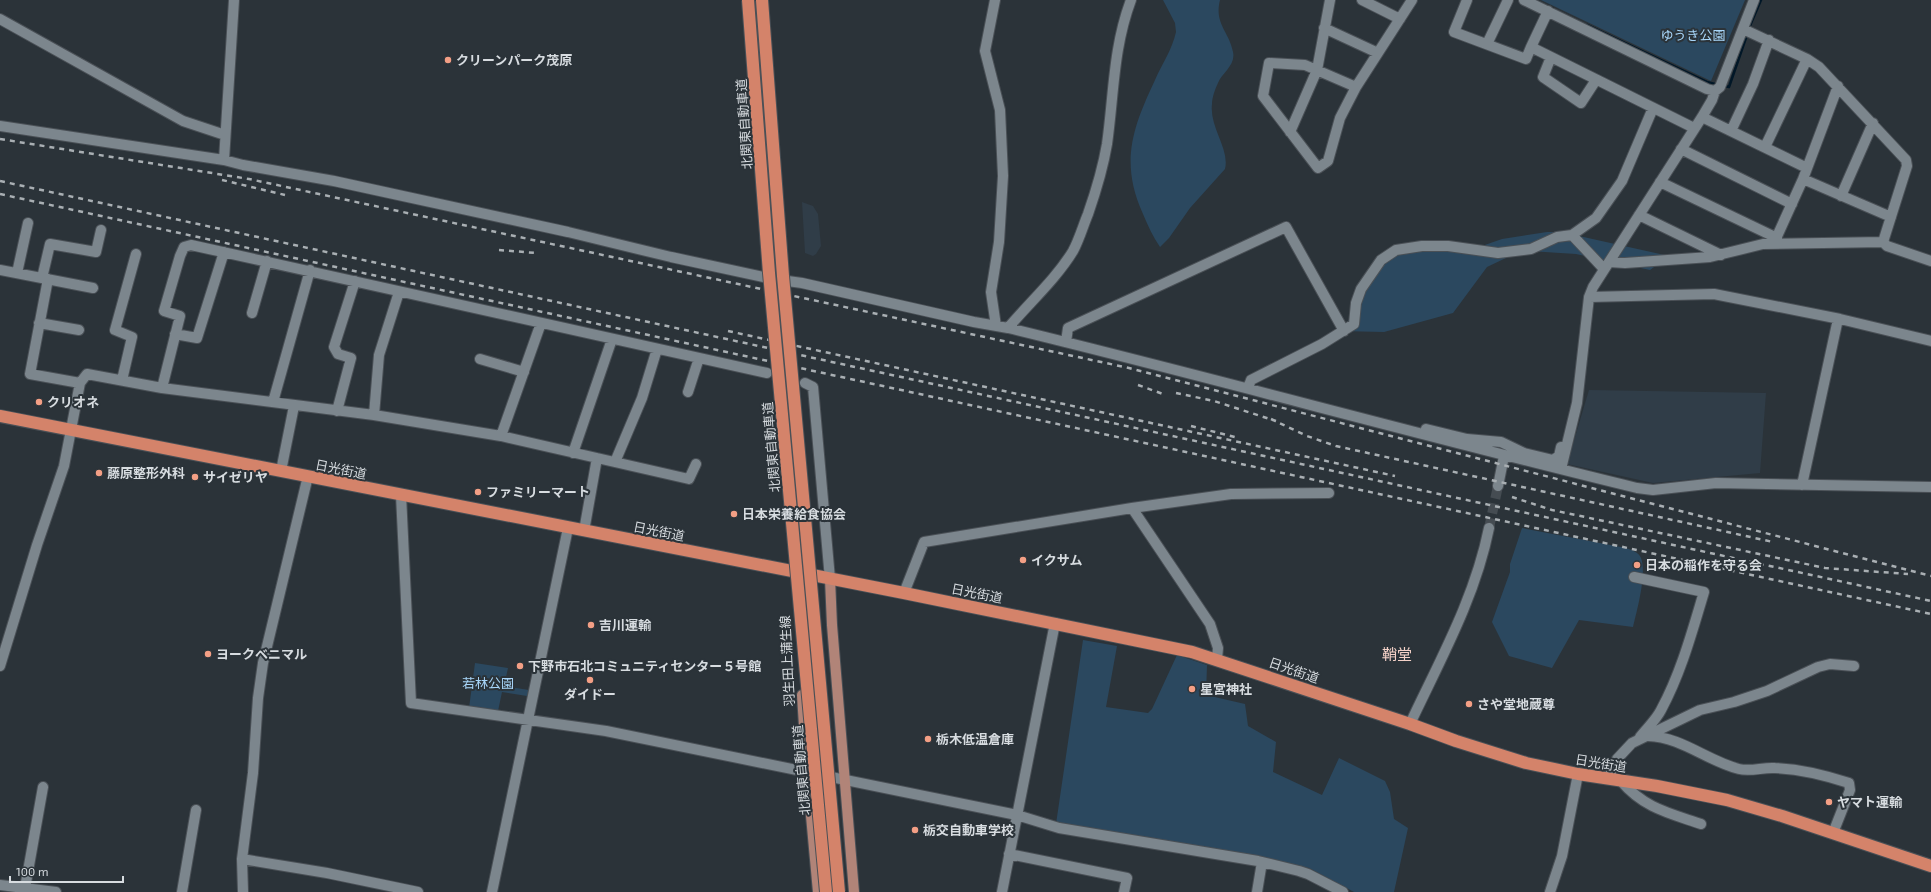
<svg xmlns="http://www.w3.org/2000/svg" width="1931" height="892" font-family="'Exo 2','Noto Sans JP',sans-serif">
<style>
.built{fill:#303d48}
.green{fill:#2b485f}
.lines{fill:none;stroke-linecap:round;stroke-linejoin:round}
.stream{stroke:#011727;stroke-width:2.5}
.minor-tunnel{stroke:#454c52;stroke-width:10;stroke-dasharray:10 5;stroke-linecap:butt}
.minor-casing{stroke:#4a5056;stroke-width:12}
.major-casing{stroke:#4a5056;stroke-width:12}
.highway-casing{stroke:#4a5056;stroke-width:14}
.minor{stroke:#7c868d;stroke-width:10}
.major{stroke:#b18478;stroke-width:10}
.highway{stroke:#d4836a;stroke-width:12}
.rail{stroke:#a9afb3;stroke-width:2.5;stroke-dasharray:5 5;stroke-linecap:butt}
.highway-bridge-casing{stroke:#4a5056;stroke-width:14;stroke-linecap:butt}
.highway-bridge{stroke:#d4836a;stroke-width:12}
.poi-dot{fill:#f39f85;stroke:#2b3339;stroke-width:1.5}
.labels{text-anchor:middle;stroke-width:4;stroke-linejoin:round;paint-order:stroke}
.park-label{font-size:13px;fill:#a8d6f9;stroke:#2b3339}
.poi-label{font-size:13px;font-weight:bold;fill:#d7dce0;stroke:#2b3339;text-anchor:start}
.street-label{font-size:13px;fill:#d7dce0;stroke:#2b3339}
.quarter-label{font-size:15px;fill:#f4d2c8;stroke:#2b3339}
</style>
<rect width="100%" height="100%" fill="#2b3339"/>
<!-- built -->
<path class="built" d="M802,202L813,206L818,214L821,246L816,254L813,256L805,253Z
M1589,390L1766,393L1760,473L1653,483L1567,464Z"/>
<!-- green -->
<path class="green" d="M1163,0H1220C1214,24 1229,31 1233,52C1236,65 1222,73 1218,83C1215,89 1212,98 1212,104C1209,127 1230,149 1225,169L1190,208L1169,238L1160,247C1153,237 1148,226 1143,214C1120,163 1132,129 1155,80C1162,64 1172,50 1176,32L1175,23Z
M1541,0H1745L1711,81Z
M1547,232H1561L1669,256L1650,270L1576,254L1529,251L1508,257L1487,267L1453,313L1384,332L1340,331L1353,315L1374,267L1412,245L1436,241L1479,247L1502,239Z
M1522,528L1626,548C1631,550 1639,552 1641,558C1647,574 1637,610 1633,627L1579,620L1552,668L1509,656L1492,622L1510,572V564Z
M1083,640L1117,646L1106,707L1148,713L1152,709L1177,655L1207,665L1206,695L1245,704L1248,726L1276,742L1273,772L1322,795L1339,758L1385,781L1390,792L1394,819L1408,828L1394,892H1354L1309,868L1224,850L1178,845L1056,824Z
M475,663L508,668L504,686L529,690L527,696L502,692L498,711L469,708Z"/>
<g class="lines">
<!-- stream -->
<path class="stream" d="M1587,25L1707,82L1719,85
M1749,28L1761,0
M1724,86L1729,87L1747,35"/>
<!-- minor-tunnel -->
<path class="minor-tunnel" d="M1489,528L1498,486"/>
<!-- minor casing -->
<g class="minor-casing">
<path id="minor" d="M995,0L985,51L1000,110L1003,176L999,242L991,292L996,326
M1362,0L1400,19
M1467,0L1454,32L1526,59L1531,47L1694,128
M1524,0L1707,89L1715,91L1720,87L1754,0
M0,19L183,121L225,135
M1324,28L1378,53
M1487,44L1508,0
M1531,47L1548,11
M1551,57L1543,77L1581,103L1596,80
M1356,87L1305,65L1269,63L1263,96L1318,168L1328,161L1340,118L1356,87L1412,0
M1702,117L1807,168
M0,126L224,160L243,165L334,181L568,232L671,257L773,279L802,283L974,322L1008,328C1218,379 1426,437 1637,488L1653,490L1716,483L1931,487
M1731,131L1753,84L1769,40
M1290,132L1317,70L1330,0
M1765,147L1807,59
M1681,149L1792,204
M224,160L234,0
M1803,179L1891,217
M1660,182L1777,238
M1841,196L1873,123
M1639,215L1721,255
M1572,235L1604,269
M1883,242L1887,246L1931,261
M1774,243L1803,179L1838,86
M1609,262L1625,263L1710,257L1763,244L1883,242L1907,166L1906,160L1819,67L1807,59L1743,29
M0,270L93,288
M17,273L28,223
M42,278L50,244L96,252L101,230
M48,279L30,374L80,383
M1589,297L1714,294L1840,319L1931,341
M252,313L267,261
M39,323L79,330
M1008,328C1029,303 1056,279 1073,251C1079,240 1083,226 1088,214C1096,191 1103,168 1107,144C1114,94 1113,48 1131,0
M175,334L197,338L224,252
M1066,342L1068,328L1286,227L1344,331
M480,359L524,372
M122,380L132,337L115,330L136,254
M805,383L813,387L830,579
M162,388L180,316L164,311L180,256L184,247L191,245L767,373
M1248,388L1251,380L1322,344L1354,324L1356,303L1361,289L1381,260L1396,250L1422,246H1448L1498,253L1531,249L1557,237L1572,235L1596,218L1622,181L1653,108
M688,392L699,358
M273,402L310,270
M337,411L351,358L338,354L334,347L355,281
M374,415L379,355L399,292
M1426,429L1467,439L1501,442L1524,453L1553,460L1559,456L1561,447
M501,436L541,323
M573,453L612,339
M597,458L689,479L696,464
M615,462L642,398L657,349
M1561,469L1577,403L1589,297L1593,287L1702,117L1712,100L1715,91
M281,471L294,406
M1802,485L1838,319
M1498,486L1504,456
M401,495L411,703L606,731L1017,815L1059,828L1258,861L1299,871L1308,874L1343,892
M1132,508L1210,624L1218,648L1217,659
M1634,577L1704,592C1692,632 1681,673 1661,710C1656,720 1647,728 1640,737
M904,593L924,542L1132,508L1231,494L1329,493
M0,666L37,545L64,466L80,383L87,374L162,388L374,415L501,436L597,458L584,531
M1410,724C1440,660 1475,598 1489,528
M1648,736C1682,737 1707,761 1739,769C1751,772 1763,767 1775,768C1801,769 1825,775 1849,783L1850,790L1833,833
M1608,779L1617,759L1632,743L1700,710L1734,702L1767,691L1818,667L1830,664L1854,666
M1621,781C1644,808 1669,813 1701,824
M1009,854L1127,878L1124,892
M242,859L327,873L418,892
M0,885L56,892
M25,888L43,787
M182,892L196,810
M243,892L242,859L253,773L258,698L263,663L308,476
M492,892L568,528
M1002,892L1055,623
M1257,892L1262,862
M1550,892L1562,856L1578,774"/>
</g>
<!-- major casing -->
<g class="major-casing">
<path id="major" d="M830,579L832,625L854,892
M802,695L807,772L818,892"/>
</g>
<!-- highway casing -->
<g class="highway-casing">
<path id="highway" d="M0,416L904,593L1192,652L1410,724L1456,741L1526,763L1578,774L1657,786L1727,800L1782,816L1931,866"/>
</g>
<!-- minor -->
<use href="#minor" class="minor"/>
<!-- major -->
<use href="#major" class="major"/>
<!-- highway -->
<use href="#highway" class="highway"/>
<!-- rail -->
<path class="rail" d="M0,139L249,179L1129,368L1931,576
M222,180L285,195
M0,181L1931,601
M0,194L1931,614
M499,250L536,253
M728,331L1395,476
M1138,385L1163,394
M1176,393L1214,401L1276,421
M1271,419L1307,436L1336,446L1773,542
M1191,426L1239,438
M1512,497L1552,510L1825,568L1908,574"/>
<!-- highway-bridge casing -->
<g class="highway-bridge-casing">
<path id="highway-bridge" d="M748,0L769,273L826,892
M762,0L783,276L839,892"/>
</g>
<!-- highway-bridge -->
<use href="#highway-bridge" class="highway-bridge"/>
</g>
<!-- markers -->
<g class="poi-dot">
<circle cx="448" cy="60" r="4"/>
<circle cx="39" cy="402" r="4"/>
<circle cx="99" cy="473" r="4"/>
<circle cx="195" cy="477" r="4"/>
<circle cx="478" cy="492" r="4"/>
<circle cx="734" cy="514" r="4"/>
<circle cx="1023" cy="560" r="4"/>
<circle cx="1637" cy="565" r="4"/>
<circle cx="591" cy="625" r="4"/>
<circle cx="208" cy="654" r="4"/>
<circle cx="520" cy="666" r="4"/>
<circle cx="590" cy="680" r="4"/>
<circle cx="1192" cy="689" r="4"/>
<circle cx="1469" cy="704" r="4"/>
<circle cx="928" cy="739" r="4"/>
<circle cx="1829" cy="802" r="4"/>
<circle cx="915" cy="830" r="4"/>
</g>
<g class="labels">
<!-- park labels -->
<g class="park-label">
<text x="1693" y="40">ゆうき公園</text>
<text x="488" y="688">若林公園</text>
</g>
<!-- poi labels -->
<g class="poi-label">
<text x="456" y="65">クリーンパーク茂原</text>
<text x="47" y="407">クリオネ</text>
<text x="107" y="478">藤原整形外科</text>
<text x="203" y="482">サイゼリヤ</text>
<text x="486" y="497">ファミリーマート</text>
<text x="742" y="519">日本栄養給食協会</text>
<text x="1031" y="565">イクサム</text>
<text x="1645" y="570">日本の稲作を守る会</text>
<text x="599" y="630">吉川運輸</text>
<text x="216" y="659">ヨークベニマル</text>
<text x="528" y="671">下野市石北コミュニティセンター５号館</text>
<text x="1200" y="694">星宮神社</text>
<text x="590" y="699" text-anchor="middle">ダイドー</text>
<text x="1477" y="709">さや堂地蔵尊</text>
<text x="936" y="744">栃木低温倉庫</text>
<text x="1837" y="807">ヤマト運輸</text>
<text x="923" y="835">栃交自動車学校</text>
</g>
<!-- street labels -->
<g class="street-label">
<text transform="translate(744 124) rotate(-94)" y="5">北関東自動車道</text>
<text transform="translate(771 447) rotate(-95)" y="5">北関東自動車道</text>
<text transform="translate(341 469) rotate(11)" y="5">日光街道</text>
<text transform="translate(659 531) rotate(11)" y="5">日光街道</text>
<text transform="translate(977 593) rotate(11)" y="5">日光街道</text>
<text transform="translate(787 661) rotate(-93)" y="5">羽生田上蒲生線</text>
<text transform="translate(1294 670) rotate(19)" y="5">日光街道</text>
<text transform="translate(1601 763) rotate(9)" y="5">日光街道</text>
<text transform="translate(801 770) rotate(-95)" y="5">北関東自動車道</text>
</g>
<!-- quarter labels -->
<g class="quarter-label">
<text x="1397" y="660">鞘堂</text>
</g>
</g>
<!-- scale -->
<path d="M10 876v6h113v-6" fill="none" stroke="#d7dce0" stroke-width="2"/>
<text x="16" y="876" font-size="12" fill="#d7dce0" stroke="#2b3339" stroke-width="3" paint-order="stroke">100 m</text>
</svg>
